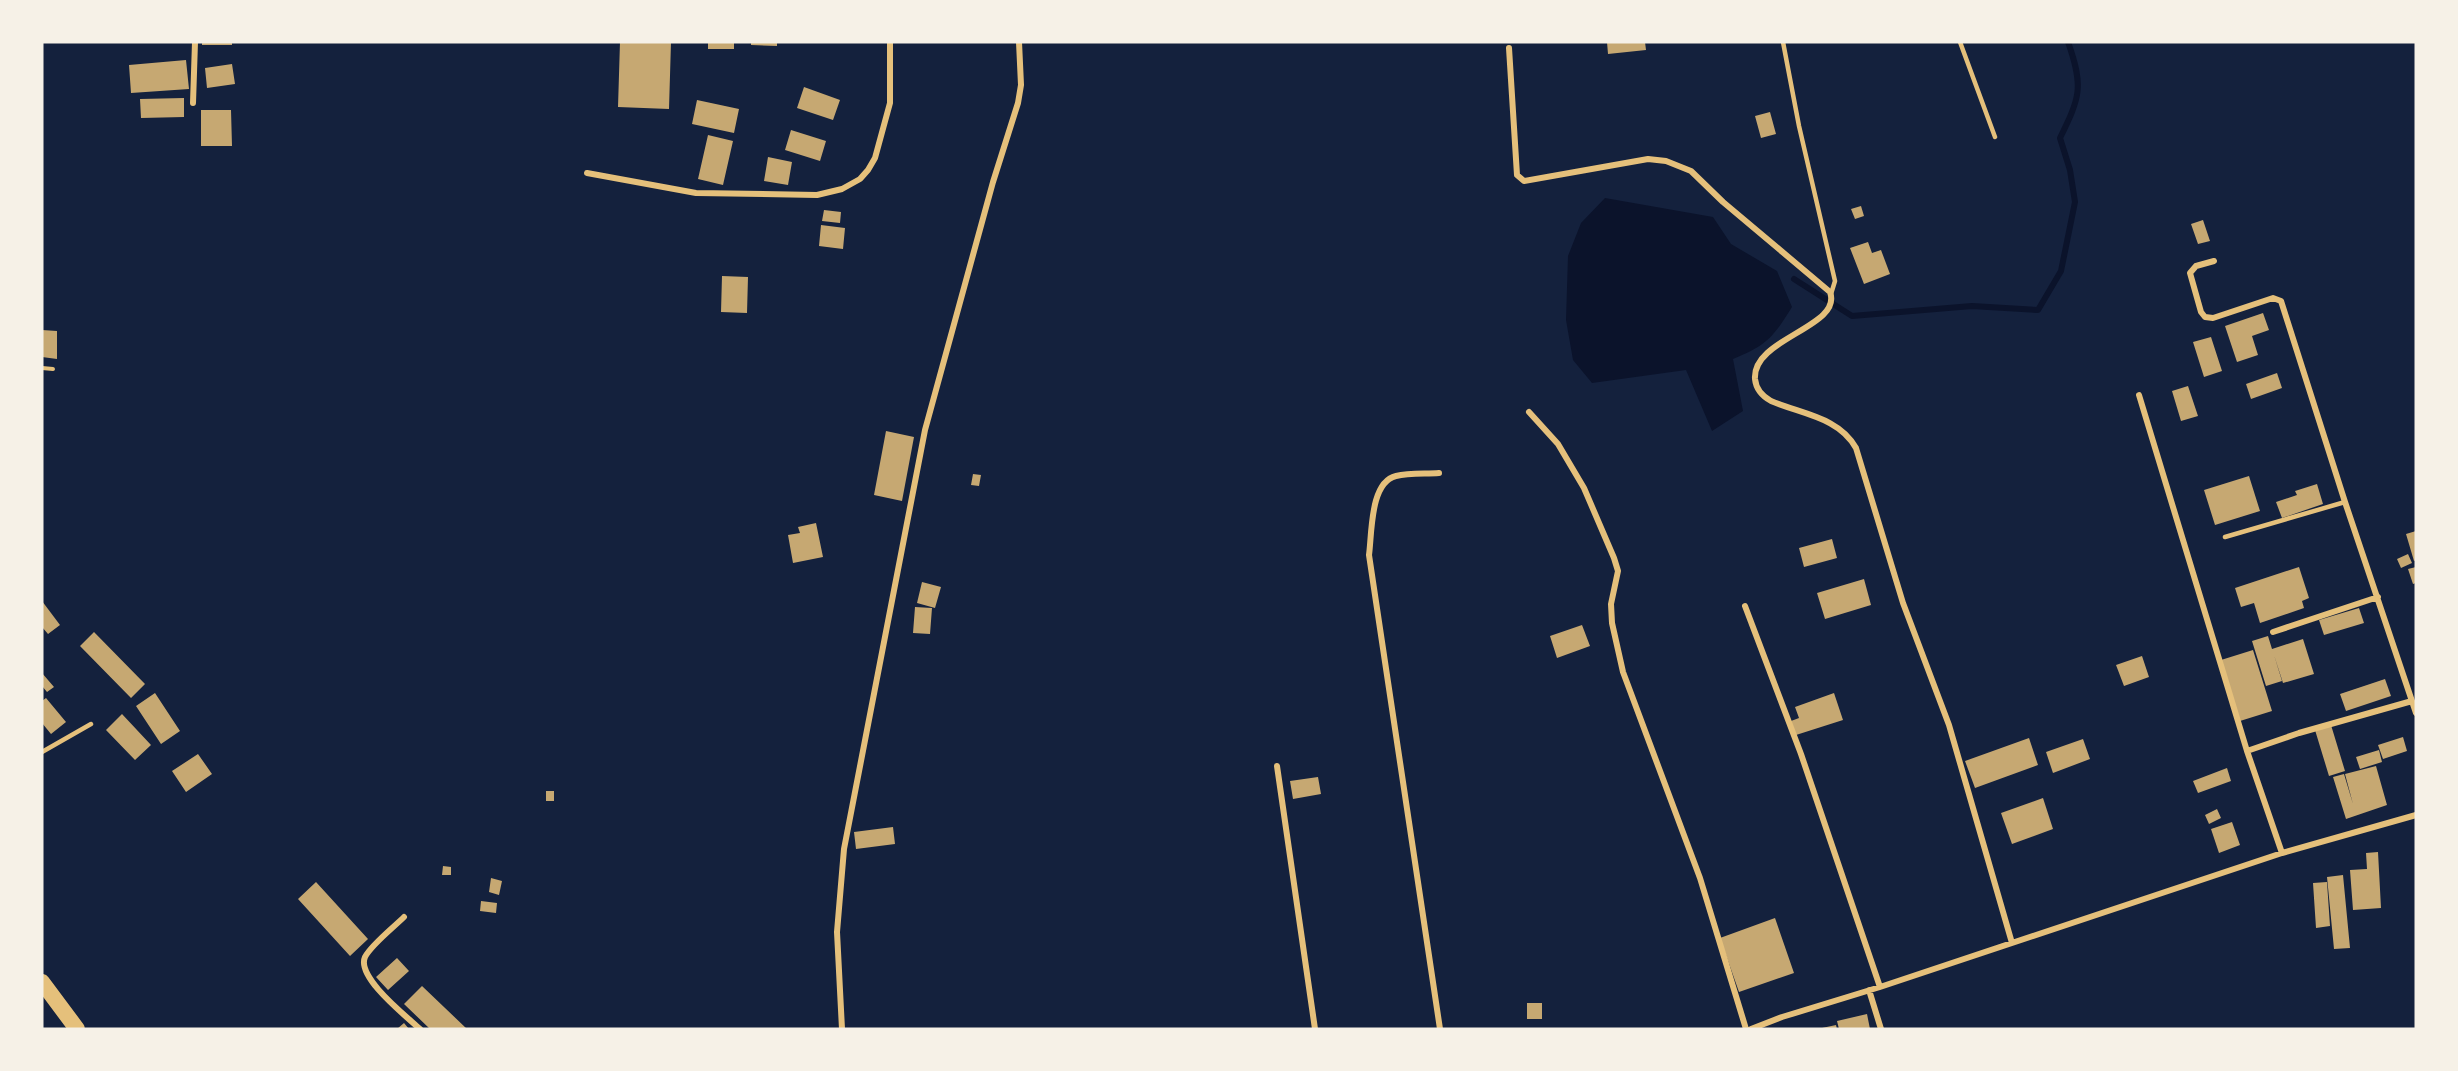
<svg xmlns="http://www.w3.org/2000/svg" width="2458" height="1071" font-family="'Nunito Sans',sans-serif">
<style>
.water{fill:#0b132b}
.lines{fill:none;stroke-linecap:round;stroke-linejoin:round}
.stream{stroke:#0b132b;stroke-width:6}
.building{fill:#c6a872}
.path{stroke:#e5c07b;stroke-width:4}
.service{stroke:#e5c07b;stroke-width:4.5}
.minor{stroke:#e5c07b;stroke-width:6}
.trunk{stroke:#e5c07b;stroke-width:16}
</style>
<rect width="100%" height="100%" fill="#14213d"/>
<!-- water -->
<path class="water" d="M1605,198L1713,217L1731,244L1777,271L1792,307C1773,337 1768,345 1733,359L1743,411L1712,431L1686,370L1592,383L1573,360L1566,320L1568,256L1581,223Z"/>
<g class="lines">
<!-- stream -->
<path class="stream" d="M1794,279L1852,316L1972,306L2038,310L2061,271L2075,202L2070,170L2060,138C2080,97 2084,87 2068,42"/>
</g>
<!-- building -->
<path class="building" d="M202,42H232V45H202Z
M620,42H671L669,109L618,107Z
M708,42H734V49H708Z
M751,42H777V46L751,45Z
M1607,42H1645L1646,50L1608,54Z
M186,60L189,89L131,93L129,65Z
M232,64L235,84L207,88L205,68Z
M804,87L840,100L833,120L797,108Z
M184,98V117L141,118L140,99Z
M697,100L739,109L734,133L692,124Z
M201,110H231L232,146H201Z
M1770,112L1776,134L1761,138L1755,116Z
M791,130L826,141L820,161L785,150Z
M708,135L733,141L723,185L698,179Z
M768,157L792,162L788,185L764,181Z
M1861,206L1864,216L1855,219L1851,209Z
M824,210L841,212L840,223L822,221Z
M2203,220L2210,241L2198,244L2191,224Z
M821,225L845,228L843,249L819,246Z
M1868,242L1872,253L1881,250L1890,274L1864,284L1850,248Z
M722,276L748,277L747,313L721,312Z
M2263,313L2269,330L2252,336L2258,355L2237,362L2225,326Z
M42,330L57,331V359L42,357Z
M2211,337L2222,371L2204,377L2193,342Z
M2277,373L2282,388L2251,399L2246,384Z
M2188,386L2198,416L2181,421L2172,391Z
M886,431L914,437L902,501L874,495Z
M973,474L981,475L979,486L971,485Z
M2249,476L2260,511L2215,525L2204,490Z
M2317,484L2323,504L2282,518L2276,502L2297,495L2295,491Z
M816,523L823,557L793,563L788,535L800,533L798,527Z
M2416,531V560L2414,561L2406,534Z
M1832,539L1837,558L1804,567L1799,548Z
M2408,554L2412,563L2401,568L2397,559Z
M2299,567L2309,598L2302,601L2304,608L2260,623L2254,603L2241,607L2235,588Z
M2416,567V583L2413,584L2408,569Z
M1864,579L1871,605L1825,619L1817,593Z
M922,582L941,587L935,608L917,603Z
M42,601L60,625L48,634L42,627Z
M915,607L932,608L930,634L913,633Z
M2359,608L2364,623L2324,635L2319,620Z
M1582,625L1590,646L1557,658L1550,636Z
M94,632L145,684L131,698L80,646Z
M2268,636L2272,649L2303,639L2314,674L2283,683L2274,655L2282,681L2266,686L2252,641Z
M2253,650L2272,711L2240,721L2221,660Z
M2142,656L2149,677L2124,686L2116,665Z
M42,673L54,687L47,692L42,686Z
M2385,679L2391,696L2346,711L2340,694Z
M155,693L180,731L161,744L136,706Z
M1834,693L1843,720L1796,735L1791,721L1799,718L1795,707Z
M46,698L66,722L51,734L42,723V701Z
M122,714L151,745L135,760L106,730Z
M2331,725L2345,771L2329,776L2315,730Z
M2403,737L2407,751L2383,759L2378,745Z
M2029,738L2038,765L1975,788L1965,761Z
M2083,739L2090,759L2053,773L2046,752Z
M2379,750L2382,762L2360,769L2356,757Z
M198,754L212,774L186,792L172,771Z
M2376,766L2387,805L2346,819L2333,777L2344,774L2353,804L2345,774Z
M2227,768L2231,781L2198,793L2193,781Z
M1318,777L1321,794L1293,799L1290,781Z
M546,791H554V801H546Z
M2043,798L2053,829L2012,844L2001,813Z
M2217,809L2221,818L2209,824L2205,815Z
M2232,822L2240,845L2219,853L2211,829Z
M893,827L895,844L856,849L854,832Z
M2378,852L2381,908L2353,910L2350,870L2367,869L2366,853Z
M443,866L451,867V875H442Z
M2343,875L2350,948L2334,949L2327,877Z
M491,878L502,881L499,895L489,892Z
M316,882L368,939L350,956L298,899Z
M2327,882L2330,926L2316,928L2313,883Z
M481,901L497,903L496,913L480,911Z
M1775,918L1794,973L1739,992L1720,938Z
M397,958L409,971L388,990L376,977Z
M422,986L467,1029H430L404,1004Z
M1527,1003H1542V1019H1527Z
M1867,1014L1870,1029H1839L1837,1021Z
M404,1023L409,1029H397Z
M1836,1025L1837,1029H1822V1028Z"/>
<g class="lines">
<!-- path -->
<path class="path" d="M42,368L53,369"/>
<!-- service -->
<path class="service" d="M1783,42L1799,126L1835,281L1831,294
M1960,42L1995,137
M2225,537L2345,502
M42,752L91,724"/>
<!-- minor -->
<path class="minor" d="M1509,48L1517,175L1524,181L1648,159L1666,161L1691,171L1723,202L1830,292C1843,327 1752,338 1755,379C1756,389 1762,396 1771,401C1801,414 1839,417 1856,448L1903,603L1949,725L2012,943
M193,103L195,42
M587,173L696,193L817,195L842,189L860,179L868,170L875,158L890,103V42
M2214,261L2196,266L2190,273L2201,312L2205,317L2213,318L2273,298L2281,301L2345,502L2416,713
M2139,395L2247,751L2282,853
M1529,412L1558,444L1584,488L1614,558L1618,571L1611,604L1612,623L1623,672L1700,878L1746,1029
M1439,473C1425,474 1409,473 1396,476C1370,482 1372,533 1369,555L1440,1029
M1745,606L1801,754L1880,987
M2273,632L2378,597
M2247,751L2299,733L2412,701
M1277,766L1315,1029
M404,917C394,927 371,945 365,957C356,977 406,1016 420,1029
M1869,990L1881,1029
M842,1029L837,932L844,849L925,430L993,182L1018,103L1021,85L1019,42
M1751,1029L1782,1017L1880,987L2282,853L2416,815"/>
<!-- trunk -->
<path class="trunk" d="M42,982L77,1029"/>
</g>
<!-- border -->
<rect width="2458" height="1071" fill="none" stroke="#f6f1e7" stroke-width="87"/>
</svg>
